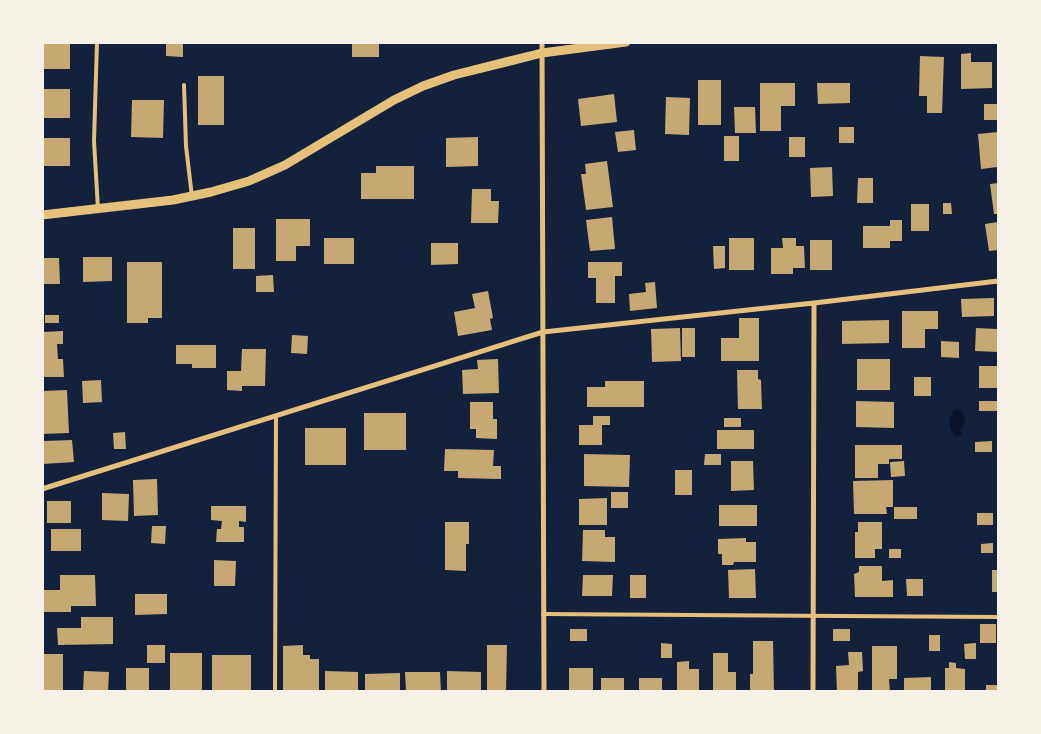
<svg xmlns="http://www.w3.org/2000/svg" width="1041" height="734" font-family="Jost,sans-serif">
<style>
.water{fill:#0b132b}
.building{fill:#c6a872}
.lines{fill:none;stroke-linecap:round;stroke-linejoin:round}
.service{stroke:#e5c07b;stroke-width:4}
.minor{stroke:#e5c07b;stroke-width:5}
.tertiary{stroke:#e5c07b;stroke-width:9}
</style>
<rect width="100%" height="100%" fill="#14213d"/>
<!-- water -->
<path class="water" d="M956,409L960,411L965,416V421L960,429L962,434L957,437C948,431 947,415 956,409Z"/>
<!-- building -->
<path class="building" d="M42,42H70V69H42Z
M166,42H183V57L166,56Z
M352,42H379V57H352Z
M971,53V62H992V88L961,89V54Z
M920,56L944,57L942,113H927V96H919Z
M198,76H224V125H198Z
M698,80H721V125H698Z
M760,83H795V106H781V131H760Z
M817,83H850V103L818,104Z
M42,89H70V118H42Z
M614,94L617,122L581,126L578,99Z
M666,97L690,98L689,135L665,134Z
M132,100H164L163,138L131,137Z
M984,104H998V120H984Z
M734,107H755L756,133H735Z
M839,127H854V143H839Z
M634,130L636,150L618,152L615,132Z
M998,132V167L981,169L978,134Z
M724,136H739V161H724Z
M478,137V166L446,167V138Z
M789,137H805V157H789Z
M42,138H70V166H42Z
M607,161L613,207L586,210L581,174H586L585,164Z
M376,166H414V199H361V173H376Z
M832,167L833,196L811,197L810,168Z
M858,178H873V203H857Z
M998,183V214H994L990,184Z
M472,189H491V201H499L498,223H471Z
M943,203H951L952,214H943Z
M911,204H929V231H911Z
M612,217L615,249L590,251L586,220Z
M276,219H310V246H296V261H276Z
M890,220H902V241H890V248H863V226H890Z
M998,222V250L989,251L985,224Z
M233,228H255V269H233Z
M324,238H354V264H324Z
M729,238H754V270H729Z
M782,238H796V246H804L805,268H793V274H771V248H783Z
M810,240H832V270H810Z
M431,243H458V264L431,265Z
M713,246H725V268L714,269Z
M83,257H112V281L83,282Z
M42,258H59L60,284H42Z
M127,262H162V318H148V323H127Z
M588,262H622V276H615V303H596V278H588Z
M273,275L274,292H256V276Z
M655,282L657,308L630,311L629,294L646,292L645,283Z
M488,291L493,318L490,319L492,330L458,336L454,312L475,308L472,294Z
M994,298V316L962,317L961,299Z
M902,311H938V329H925V348H902Z
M45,315H59V323H45Z
M739,318H759V361H721V338H739Z
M889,320V343L842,344V321Z
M680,328L681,361L652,362L651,329Z
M682,328H695V357H682Z
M976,328L998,329V352L975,351Z
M63,331V344H57L58,359H63L64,377H42V332Z
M292,335L308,336L307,354L291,353Z
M941,341L959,342V358L941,357Z
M176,345H216V368H192V364H176Z
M242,349H266L265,386H242V391L227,390V371H241Z
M498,359L499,393L463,394L462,370L478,369L477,360Z
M857,359H890V390H857Z
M979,366H998V388H979Z
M737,370H758V379L761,380L762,409H738Z
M914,377H931V396H914Z
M101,380L102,402L83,403L82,381Z
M605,381H644V407H587V387H605Z
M67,390L69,433L42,434V391Z
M856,401L894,402V428L856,427Z
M979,401H998V411H979Z
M470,402H493V419H497V439L476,438V429H470Z
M364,413H406V450H364Z
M593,416H610V425H602V445H579V425H593Z
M724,418H741V427H724Z
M305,428H346V465H305Z
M717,430H754V449H717Z
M125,432L126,449H114L113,433Z
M72,440L74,462L43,464L42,441Z
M992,441V452H975V442Z
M855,445H902V459H889V464H878V478H855Z
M445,449L494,450L493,466H501V479L458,478V471H444Z
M584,454L630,455L629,487L584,486Z
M705,454H721V465H704Z
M731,461H753L754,490L731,491Z
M904,461L905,476L891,477L890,462Z
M675,470H692V495H675Z
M157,479L158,515L134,516L133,480Z
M893,480V507H886L887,514H854L853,481Z
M611,492H628V508H611Z
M102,493L129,494L128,521L102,520Z
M607,498V525H579V499Z
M47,501H71V523H47Z
M719,505H757V526H719Z
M211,506H246V522L239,521V527H244V542H216L217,529H221L222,521L211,520Z
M894,507H917V519H894Z
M977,513H993V525H977Z
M445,522H469V544H466V571L445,570Z
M858,522H882V549H875V558H855V532H858Z
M152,526H166L165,544L151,543Z
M51,529H81V551H51Z
M583,530H605V537H615V562L582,561Z
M746,538V542H756V562H734L733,565H722V554H718V539Z
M993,543V553H981V544Z
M889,549H901V558H889Z
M214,560L236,561L235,586H214Z
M859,566H882V581L893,580V597H855L854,574L859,572Z
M755,569L756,598H729L728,570Z
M992,570H998V592H992Z
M60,575H95L96,606H71V612H44V590H60Z
M583,575H613L612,596H582Z
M630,575H646V598H630Z
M906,579H923V596H907Z
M135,594H167V614L135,615Z
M81,617H113V644L58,645L57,628H81Z
M980,624H996V643H980Z
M570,629H587V641H570Z
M833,629H850V641H833Z
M929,635H940V651H929Z
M753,641H773L774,692H750V674H753Z
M661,643L672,644V658H661Z
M976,643V659H965L964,644Z
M147,645H165V663H147Z
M303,645V655H310V659H319V692H283V646Z
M487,645H507L506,692H487Z
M872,646H897V679H889L890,692H872Z
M848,652H862L863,671L858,672V692H837L836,666L849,665Z
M170,653H202V692H170Z
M713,653H728V672H736V692H713Z
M42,654H63V692H42Z
M212,655H251V692H212Z
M689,661V669H699V692H677V662Z
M949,662L956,663V668L965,669V692H945V668H949Z
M126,668H149V692H126Z
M569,668H593V692H569Z
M84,671L109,672L108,692H83Z
M325,671L358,672V692H325Z
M447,671L481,672V692H447Z
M405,672H440L441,692H406Z
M400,673V692H365V674Z
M931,677V692H904V678Z
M601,678H624V692H601Z
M639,678H662V692H639Z
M986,685H998V692H986Z"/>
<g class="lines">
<!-- service -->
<path class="service" d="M97,42L94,141L98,209
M184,85L186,146L192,197
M543,614L998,617
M275,692L276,416"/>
<!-- minor -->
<path class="minor" d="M542,42L544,692
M42,489L543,332L814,303L998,281
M813,692L814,303"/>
<!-- tertiary -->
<path class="tertiary" d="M42,215L173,200L211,192L249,181L285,165L394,100L423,86L454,75L542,53L626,42"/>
</g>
<!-- border -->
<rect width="1041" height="734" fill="none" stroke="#f6f1e7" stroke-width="88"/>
</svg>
